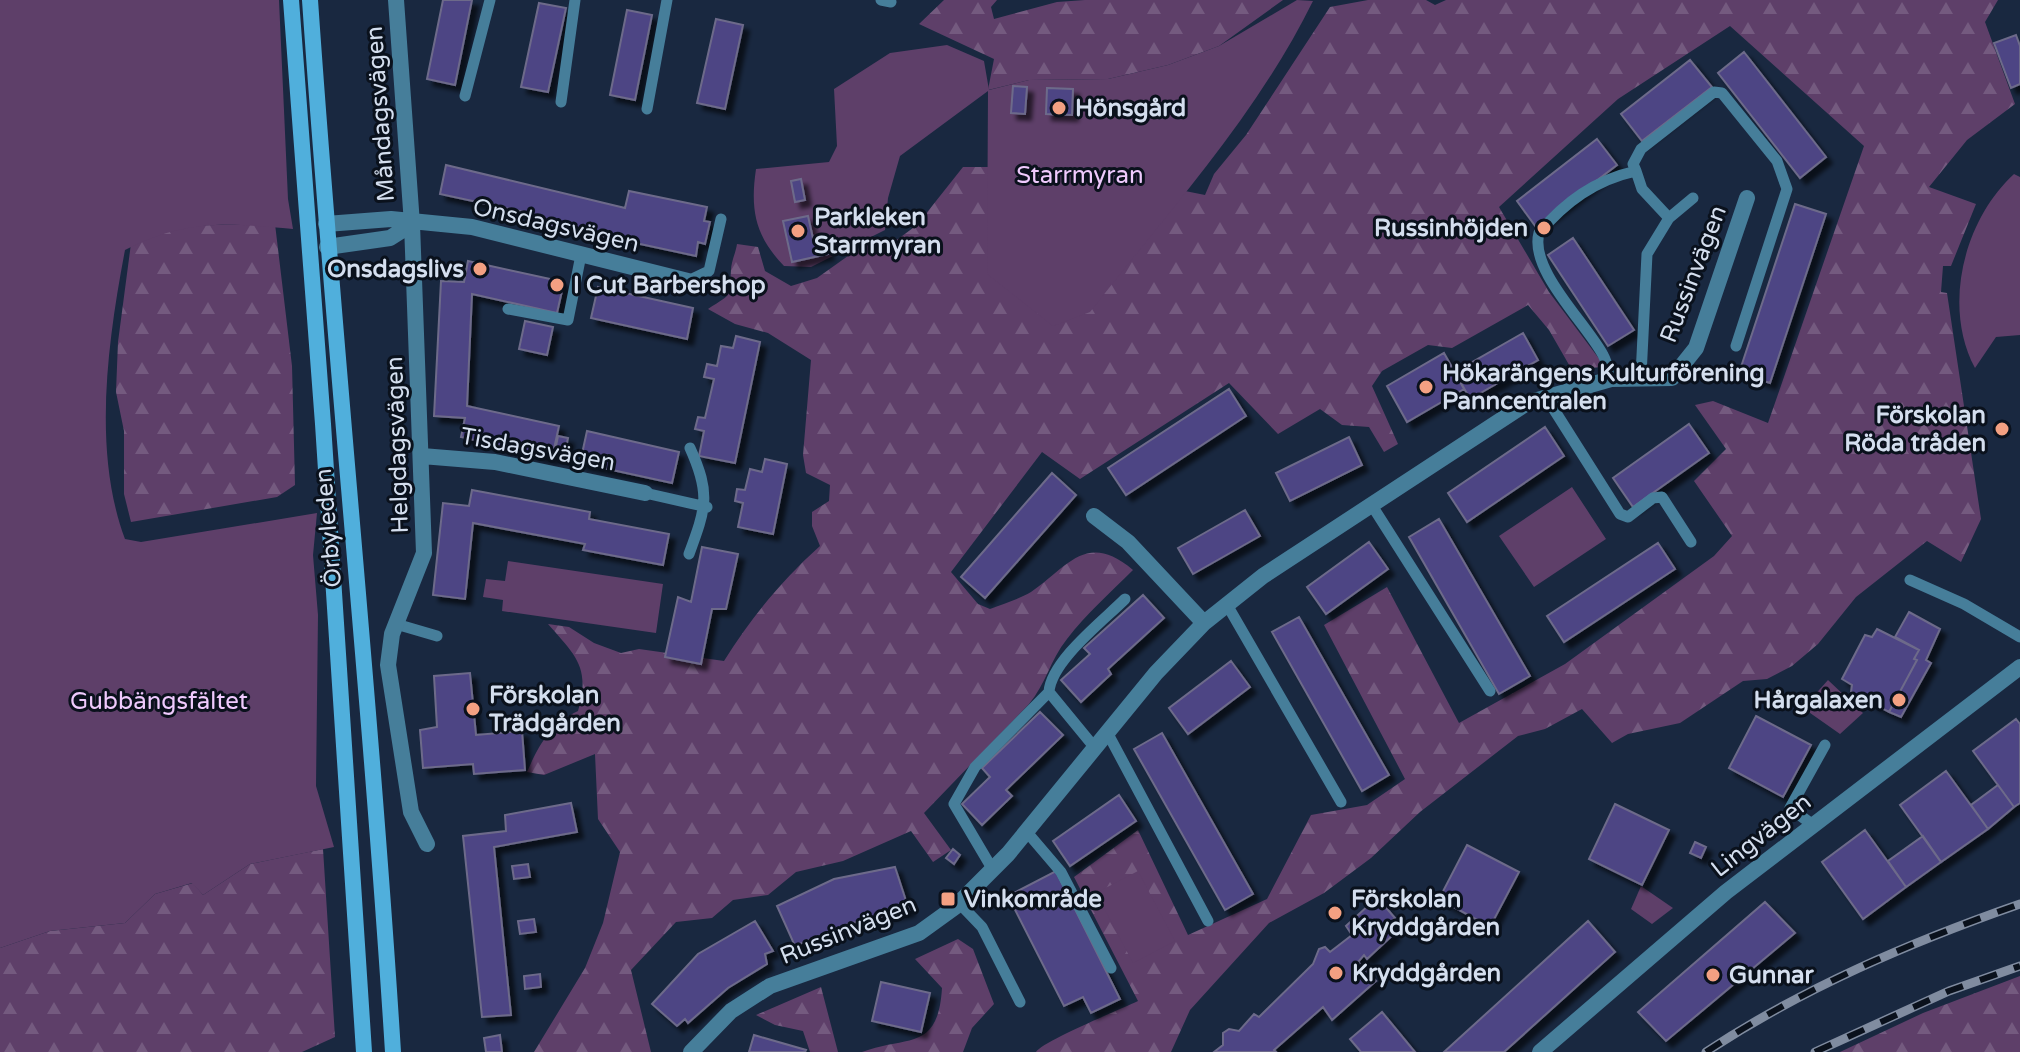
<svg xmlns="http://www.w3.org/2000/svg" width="2020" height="1052" font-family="'Varela Round',sans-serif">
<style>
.forest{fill:url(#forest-firs)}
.green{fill:#5e3f69}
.building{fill:#4e4484;stroke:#6d6b8a;stroke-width:2;filter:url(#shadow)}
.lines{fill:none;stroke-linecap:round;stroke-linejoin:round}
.service{stroke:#467e9a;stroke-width:11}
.minor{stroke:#467e9a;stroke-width:16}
.secondary{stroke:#50afdc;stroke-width:16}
.rail-casing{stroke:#808ca0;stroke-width:9}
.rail{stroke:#0a111c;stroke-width:6;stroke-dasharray:18;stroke-linecap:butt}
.poi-dot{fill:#f3a082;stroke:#0a111c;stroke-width:3}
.labels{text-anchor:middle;stroke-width:6;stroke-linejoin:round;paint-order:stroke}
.poi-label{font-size:24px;font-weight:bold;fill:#d4deee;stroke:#0a111c;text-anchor:start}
.street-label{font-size:24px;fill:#d4deee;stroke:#0a111c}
.park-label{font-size:24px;fill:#efcafd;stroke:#0a111c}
</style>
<defs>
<pattern id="forest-firs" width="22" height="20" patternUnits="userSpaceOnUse" patternTransform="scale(2)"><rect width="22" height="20" fill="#5e3f69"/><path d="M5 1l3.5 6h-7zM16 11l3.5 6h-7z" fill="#745a7f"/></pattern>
<filter id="shadow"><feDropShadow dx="6" dy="6" stdDeviation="2" flood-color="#0009"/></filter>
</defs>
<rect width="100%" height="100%" fill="#192840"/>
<!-- forest -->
<path class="forest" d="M944,0H997L991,7L994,19L1057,2L1085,0H1283L1219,46L1168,65L1108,79L1029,80L988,90L994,59L919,24Z
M1368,0H1426L1435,5L1446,0H1998L1985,22L2015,104L1967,140L1929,187L1976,204L1951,266H1943L1941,292L1947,293L1981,519L1961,562L1927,541L1856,597L1818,644L1792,666L1767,679L1743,681L1680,723L1628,734L1612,743L1582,709L1545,729L1518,736L1420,812L1371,858L1324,893L1269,923L1190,1010L1171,1052H1036C1043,1041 1119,1010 1138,1001L1074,877L1138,830L1188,935L1267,899L1311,815L1367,805L1405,779L1324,625L1387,587L1459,723L1565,664L1714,556L1732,536L1694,481L1726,449L1695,405L1713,401L1768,423L1864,146L1730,26L1618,99L1499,207L1549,292L1600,360L1601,367L1572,370L1549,330L1528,305L1452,348L1428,345L1382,371L1372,386L1398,444L1384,452L1369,427L1342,425L1320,409L1278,434L1229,383L1080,479L1042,452L951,572L978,604L990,609C1003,604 1019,599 1031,592C1067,568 1086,530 1133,570C1111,592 1086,614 1067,639C1050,660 1046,684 1029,704L924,813L951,850L933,862L911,831L843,861L796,872L768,895L733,900L712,918L676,922L631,970L651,1052H534L585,968L603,923L620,852L598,819L595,754L544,775L527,772C539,745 550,724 578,711C591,667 575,655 548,624L569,627L594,643L621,653L639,649L724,661C752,617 781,581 820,546L812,526V512L829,501L830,485L806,473L803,455L811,360L768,333L735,324L708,309C734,292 729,299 731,270C731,262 736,252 737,244L758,247L765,271L791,286L817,278L862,246L898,239L917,225L963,167H1065L1205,195L1214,174L1246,135L1330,7Z
M275,224L292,366L295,485L277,497L131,522L124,494V431L116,392L118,342L132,236L162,226Z
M323,849L335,1037L302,1052H0V948L50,931L125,923L155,894L193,883L203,895L250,864Z
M958,939L973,949L994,1004L972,1028L963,1052H862C908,1035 938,1052 942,988L915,959Z
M2020,976V1052H1840L1923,1013Z
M821,987L838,1052H810L803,1031L775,1025L756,1015Z"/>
<!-- green -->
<path class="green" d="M0,0H279L288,199L293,229C226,223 187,219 125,250C108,340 92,451 125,539L141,542L317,513L313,555L318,615L316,786L334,847L250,864L203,895L192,883L155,894L125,923L50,931L0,948Z
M1297,0L1313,1C1257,115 1168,212 1090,312L1053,326L987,274L988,91L900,156L888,198L885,230L811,267L784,266C755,236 750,210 756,169L829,162L837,146L834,89L890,53L947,45L984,61L989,90L1029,80L1108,79L1168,65L1219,46Z
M2014,174L2020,177V335L1996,337L1975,368C1942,306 1964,220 2014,174Z
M1572,487L1606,539L1534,587L1499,536Z
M508,561L663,584L656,633L502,611L503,600L483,597L486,579L505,581Z
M1828,680L1863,713L1840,734L1803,708Z
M1138,871L1175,941L1133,963L1096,893Z
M1641,886L1673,908L1652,924L1631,909Z"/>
<!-- building -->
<path class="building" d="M443,0H472L455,85L427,79Z
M539,3L566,8L548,92L521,87Z
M627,10L652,15L635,100L610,95Z
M716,19L743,25L725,109L697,103Z
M2016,35L2020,46V84L2011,88L1994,43Z
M1744,52L1826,157L1800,178L1718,73Z
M1690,60L1712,87L1642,141L1621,114Z
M1013,86L1027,87L1025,114L1011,113Z
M1047,88L1073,89L1072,115L1046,114Z
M1597,139L1617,165L1536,227L1517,201Z
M446,165L625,208L629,191L707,207L704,221L710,222L705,244L698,242L696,256L528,220L529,213L440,194Z
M801,179L805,200L795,202L791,181Z
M1795,204L1826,214L1770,383L1739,373Z
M808,216L814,243L825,240L828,254L792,262L783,221Z
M1573,238L1634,330L1608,346L1548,255Z
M468,261L564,282L557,313L472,294L467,406L559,426L552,458L461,437L465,418L434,416L441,281L464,282Z
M598,287L693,308L687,339L591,318Z
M525,321L553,327L547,355L519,349Z
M1523,333L1538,360L1470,399L1455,372Z
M736,336L760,342L735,463L699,456L704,431L695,429L698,417L705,418L714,379L704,377L707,364L717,366L721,346L733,348Z
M1444,353L1464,389L1407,422L1387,386Z
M1229,389L1246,416L1126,495L1108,468Z
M1689,424L1709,453L1633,507L1613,478Z
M1545,427L1564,456L1467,522L1448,493Z
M587,431L679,452L672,483L580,463Z
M558,436L568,438L564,458L554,456Z
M1349,437L1362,465L1290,501L1276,473Z
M765,459L787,464L773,534L738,527L743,503L735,501L737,489L745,490L750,469L762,472Z
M1052,473L1076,495L985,598L961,577Z
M472,490L590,512L589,519L669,534L663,565L583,550L585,544L473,523L465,599L433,595L443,503L469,506Z
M1245,510L1260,536L1193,574L1178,548Z
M1439,519L1530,676L1499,694L1409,537Z
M1369,542L1388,569L1326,614L1307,587Z
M1658,543L1675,569L1564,642L1547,616Z
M702,547L738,554L726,609H712L701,664L665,657L678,597L691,602Z
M1143,595L1164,618L1108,669L1111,674L1081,702L1061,680L1090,654L1084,648Z
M1909,612L1940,629L1926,660L1931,663L1901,717L1889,712L1917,660L1914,659L1919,650L1895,637Z
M1299,617L1389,775L1362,791L1272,632Z
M1877,629L1919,650L1914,659L1917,660L1889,712L1851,692L1852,685L1842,679L1865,635L1872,637Z
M1231,661L1250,687L1188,734L1169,708Z
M470,673L476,735L522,731L525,770L474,774L473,764L423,768L420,730L437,727L434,676Z
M1040,712L1063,735L1006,790L1012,796L982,825L962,804L990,777L982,768Z
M1756,716L1811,745L1783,797L1729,768Z
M2016,719L2020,724V803L2014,807L1973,751Z
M1162,733L1253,894L1225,910L1134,749Z
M1946,771L1988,829L1941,862L1900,805Z
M1998,785L2014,807L1988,829L1971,805Z
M1119,795L1136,821L1070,866L1053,841Z
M571,803L577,832L494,847L511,1015L482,1017L463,836L506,831L505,815Z
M1615,804L1669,830L1642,885L1589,859Z
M1865,830L1906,887L1863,919L1822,862Z
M1923,836L1941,862L1906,887L1888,861Z
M1695,842L1706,847L1701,858L1690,853Z
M1467,845L1519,872L1490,927L1439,899Z
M953,849L960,855L954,864L946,858Z
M528,864L530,877L514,879L512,866Z
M895,867L909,910L848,924L795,946L777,906L834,879Z
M1056,871L1120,999L1091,1013L1083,997L1064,1006L1008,896Z
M1765,902L1795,933L1666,1041L1638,1012Z
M1382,903L1395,918L1387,926L1394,934L1367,959L1364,955L1358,962L1376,981L1332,1020L1323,1007L1274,1050L1276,1052H1214L1223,1045V1033L1229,1029L1239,1031L1254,1014L1259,1017L1313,964L1319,949L1325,947L1330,952L1352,935L1346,926L1370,904L1376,908Z
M534,919L536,932L520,934L518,921Z
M755,921L773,951L765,954L767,964L728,988L688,1023L685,1019L677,1026L652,1004L698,954Z
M1588,921L1615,952L1504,1052H1444Z
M540,974L541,987L525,989L524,976Z
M881,982L930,993L921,1032L872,1021Z
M1382,1012L1415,1052H1361L1350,1039Z
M500,1035L502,1052H486L484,1038Z
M754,1035L806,1050L805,1052H749Z"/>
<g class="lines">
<!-- service -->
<path class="service" d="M881,0L891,2
M465,96L490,0
M561,102L575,0
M647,109L667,0
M1636,171L1633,164L1641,149L1714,92L1722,93L1777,161L1787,189L1736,346
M688,281L709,271L721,219
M508,309L568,320L581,255
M1641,376L1647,254L1669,218L1693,198
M1611,379C1609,371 1607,362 1603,355C1586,323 1529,270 1539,233C1565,202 1595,180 1636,171L1642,189L1669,218
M1546,397L1620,514L1628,517L1653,498L1662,497L1691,542
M645,493L707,507
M1371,504L1490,691
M689,554C706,508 711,494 690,448
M1910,580L1964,604L2020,637
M1226,603L1341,802
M396,624L437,636
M1107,732L1208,921
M1095,748L1049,692C1051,661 1103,621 1125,599
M1813,825L1790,808L1825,745
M1026,831L1061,872L1111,968
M993,870L954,804L975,767L1049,692
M959,903L982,927L1020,1002"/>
<!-- minor -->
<path class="minor" d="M396,0L412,224L424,553L392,634L388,665L411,812L427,844
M326,224L391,219L472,227L688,281
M327,247L390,238L412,224
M422,456L495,462L645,493
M1094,516L1128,542L1204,623
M691,1052L731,1011L770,986L919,933L955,907L1008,854L1156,673L1204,623L1263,576L1527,403L1611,379L1672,378L1696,348L1747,198
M1540,1052L1726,892L2020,667"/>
<!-- secondary -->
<path class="secondary" d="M291,0L323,424L364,1052
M310,0C334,351 371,701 393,1052"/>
<!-- rail casing -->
<g class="rail-casing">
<path id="rail" d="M1706,1052C1803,988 1911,942 2020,904
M1815,1052L1949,991L2020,966"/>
</g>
<!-- rail -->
<use href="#rail" class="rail"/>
</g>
<!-- markers -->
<g class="poi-dot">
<circle cx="1059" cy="108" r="8"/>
<circle cx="1544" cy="228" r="8"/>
<circle cx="798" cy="231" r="8"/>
<circle cx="480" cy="269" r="8"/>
<circle cx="557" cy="285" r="8"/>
<circle cx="1426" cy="387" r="8"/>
<circle cx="2002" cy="429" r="8"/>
<circle cx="1899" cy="700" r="8"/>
<circle cx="473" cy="709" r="8"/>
<rect x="940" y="891" width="16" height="16" rx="4"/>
<circle cx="1335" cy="913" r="8"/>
<circle cx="1336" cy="973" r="8"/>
<circle cx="1713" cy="975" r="8"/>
</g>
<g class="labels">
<!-- poi labels -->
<g class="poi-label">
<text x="1075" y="116">Hönsgård</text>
<text x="814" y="225">Parkleken<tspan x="814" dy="28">Starrmyran</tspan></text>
<text x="1528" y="236" text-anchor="end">Russinhöjden</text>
<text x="464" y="277" text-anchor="end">Onsdagslivs</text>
<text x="573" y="293">I Cut Barbershop</text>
<text x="1442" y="381">Hökarängens Kulturförening<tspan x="1442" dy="28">Panncentralen</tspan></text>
<text x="1986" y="423" text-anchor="end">Förskolan<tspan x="1986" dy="28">Röda tråden</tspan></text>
<text x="489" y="703">Förskolan<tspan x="489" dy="28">Trädgården</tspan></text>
<text x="1883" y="708" text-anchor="end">Hårgalaxen</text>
<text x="964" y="907">Vinkområde</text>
<text x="1351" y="907">Förskolan<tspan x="1351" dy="28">Kryddgården</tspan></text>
<text x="1352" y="981">Kryddgården</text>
<text x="1729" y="983">Gunnar</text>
</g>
<!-- street labels -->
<g class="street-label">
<text transform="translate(380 114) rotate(-94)" y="8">Måndagsvägen</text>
<text transform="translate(556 225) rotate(13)" y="8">Onsdagsvägen</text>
<text transform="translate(1693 274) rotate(-69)" y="8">Russinvägen</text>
<text transform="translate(397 445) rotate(-92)" y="8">Helgdagsvägen</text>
<text transform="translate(538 449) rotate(10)" y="8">Tisdagsvägen</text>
<text transform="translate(328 528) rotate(-95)" y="8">Örbyleden</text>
<text transform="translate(1761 835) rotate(-38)" y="8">Lingvägen</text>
<text transform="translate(848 930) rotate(-22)" y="8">Russinvägen</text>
</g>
<!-- park labels -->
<g class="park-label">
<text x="1080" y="183">Starrmyran</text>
<text x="159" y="709">Gubbängsfältet</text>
</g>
</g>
</svg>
